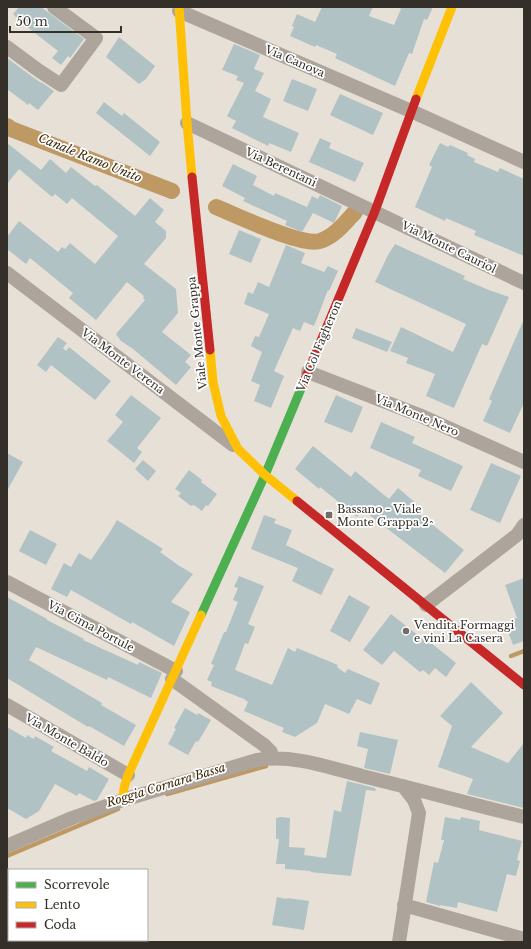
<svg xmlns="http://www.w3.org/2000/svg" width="531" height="949" font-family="'Libre Baskerville',serif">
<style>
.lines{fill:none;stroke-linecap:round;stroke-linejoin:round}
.stream{stroke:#be9963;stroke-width:4.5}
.canal{stroke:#be9963;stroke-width:16}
.building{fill:#b1c2c4}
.street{stroke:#ada59c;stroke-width:14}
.fast{stroke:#4caf50;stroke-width:9}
.slow{stroke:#ffc107;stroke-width:9}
.jam{stroke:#c62828;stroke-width:9}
.poi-dot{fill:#736d65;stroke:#fff;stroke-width:1.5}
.labels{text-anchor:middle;stroke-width:3.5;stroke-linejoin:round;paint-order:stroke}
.street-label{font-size:11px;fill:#342f28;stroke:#fff}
.poi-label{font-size:11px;fill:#342f28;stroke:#fff;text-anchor:start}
.water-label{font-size:12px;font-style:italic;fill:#3b2706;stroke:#fff}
</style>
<rect width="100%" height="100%" fill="#e7e0d7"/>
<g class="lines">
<!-- stream -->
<path class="stream" d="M511,656L524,651
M167,794L266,766
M7,856L118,809"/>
<!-- canal -->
<path class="canal" d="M7,126L11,129L172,191
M216,207C236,215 302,247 320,241C335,236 345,223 355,212"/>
</g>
<!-- building -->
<path class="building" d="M19,7H41L84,39L70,58L68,56L61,65L52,58L58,51L22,23L13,14Z
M322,7H373L369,16L394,25L401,9L397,7H433L427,20L424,19L412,54L409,53L395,86L335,58L337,54L316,45L315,47L290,36L294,27L292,26L297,14L315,22Z
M119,37L155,66L146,79L139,84L106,57Z
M234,44L260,55L254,69L264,73L255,91L271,99L263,117L299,133L291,152L269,143L268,146L232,128L236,121L227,116L244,83L236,80L238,76L222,70Z
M7,58L41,83V82L54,91L38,110L29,103L28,105L7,89Z
M292,79L317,89L308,111L283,101Z
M340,94L383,113L373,135L330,115Z
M104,102L122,116L124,113L160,142L150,156L96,113Z
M320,138L331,143L329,148L364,163L355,182L309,162Z
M7,143L41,170L50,159L66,173L71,167L95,186L97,185L135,216L150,198L164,210L155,222L166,231V238L144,264L176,289L178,313L162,332L191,355L185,362L191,367L176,385L133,349L121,341L116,334L145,300L143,298L144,296L127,282L96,320L69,298L73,293L30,258L26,264L7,249V237L19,221L58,252L62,247L65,249L70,243L95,264L118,236L72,198L67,204L55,194L52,197L19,169L7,184Z
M440,143L448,147L450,145L468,153L467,155L475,159L474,162L498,172L500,168L524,179V256L474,235L476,231L446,218L445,221L415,207L432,167L429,165Z
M233,164L257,176L253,185L274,196L275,193L307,207L312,196L318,199L320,195L342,206L334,223L313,213L302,232L285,225L287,221L243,201L245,198L222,186Z
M239,230L261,239L251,263L229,254Z
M395,244L465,276L463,279L489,290L509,297L487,346L482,344L454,408L426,396L435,374L406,363L408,358L390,351L401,327L453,352L466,324L375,282L388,255Z
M286,245L305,253L301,263L324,272L328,266L338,271L329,291L328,290L314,326L304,322L300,331L293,328L274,371L284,376L271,408L254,401L260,385L251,381L262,352L251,346L255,336L259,337L269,314L244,304L248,292L253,294L258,282L269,287Z
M524,319V403L510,433L483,421L492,401L489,399Z
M356,328L392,342L387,352L352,338Z
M58,337L67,343L63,348L66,351L69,347L111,381L95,400L51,365L46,372L37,365Z
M131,395L161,418L137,448L142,452L134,463L107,441L123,422L115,415Z
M336,395L363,407L352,433L324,422Z
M381,422L415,437L412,443L463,466L451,491L418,476L421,470L370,448Z
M313,446L351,477L355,471L389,499L398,488L417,504L413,509L464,550L445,573L363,510L357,517L320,487L319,489L295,469Z
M7,453L23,462L7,491Z
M143,460L156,471L148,481L135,469Z
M491,463L521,476L500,523L470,510Z
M189,470L202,480L201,482L217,494L208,506L206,505L202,511L194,505L191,506L178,496L181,493L175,489Z
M264,515L276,519L274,523L292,530L286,545L334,569L321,595L292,581L298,568L251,549Z
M117,520L163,549L160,552L178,565L193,574L171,602L190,612L174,646L132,622L131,624L71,590L67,597L51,589L64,563L71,567L79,553L91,560L110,532Z
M30,530L57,544L46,565L19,551Z
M239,576L264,586L248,624L255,627L248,644L245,643L235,670L272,685L288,648L295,652L297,648L338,665L337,667L345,673L348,669L380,683L371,705L357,699L349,714L325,704L317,723L295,737L282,732L284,728L244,711L248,702L244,699L211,686L212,682L207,680L214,665L211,664L224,632H226L238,602L233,600L238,588L234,587Z
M524,578V641L513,645L505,623L517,618L505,585Z
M349,595L370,607L350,642L330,631Z
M7,597L47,619V620L84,639L83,640L138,665L139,662L162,673L151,698L108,677L107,680L36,647L29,660L102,703L101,705L136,725L124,746L89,726L88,727L7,678Z
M391,614L424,640L425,638L456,663L446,677L435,668L429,675L423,670L420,672L394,651L382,665L363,650Z
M471,682L503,713L471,747L508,763L524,743V808L467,794L473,779L438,767L452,726L440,716Z
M185,708L197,715L198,713L211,720L198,742L196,741L188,755L168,744L176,729L174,728Z
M7,727L26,738L27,735L34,739L35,736L54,747L51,751L87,771L89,767L109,779L97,800L94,801L79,793L77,796L55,784L39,811L26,819L7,808Z
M360,732L398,740L390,774L364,768L368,749L357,746Z
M347,781L375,788L376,791L366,790L351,876L310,872L311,871L285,869V864H276L279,839H276V818L281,817L290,818L289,847L305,848L304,855L326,858L334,810L341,812Z
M445,817L460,820L461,817L480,821L479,830L522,841L517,860L520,861L516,876L507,874L497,912L458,902L457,908L440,905V906L426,902L434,862L438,863L444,840H441Z
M277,897L287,899V898L309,901L304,930L272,925Z"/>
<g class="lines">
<!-- street -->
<path class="street" d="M179,11L411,111L524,162
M7,47L38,70L61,85L96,38L54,7
M187,123L524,283
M7,273L233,445
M308,372L419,415L524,462
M7,582L176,671
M426,605L517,535L524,525
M172,679L264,745L271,752V757
M7,705L128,775
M7,846L72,818L123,800L257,760C292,754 328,767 362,776C416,789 470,804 524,817
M404,905L524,939
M399,942L419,813L414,800L403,786"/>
<!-- fast -->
<path class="fast" d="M201,615L265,475L303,384"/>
<!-- slow -->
<path class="slow" d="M179,7L187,123L192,177
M416,99L452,7
M210,350L213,382L221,416L238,449L265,475L297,501
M123,800L124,788L128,775L201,615"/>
<!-- jam -->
<path class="jam" d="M192,177L210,350
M303,384L375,211L416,99
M297,501L524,685"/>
</g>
<!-- markers -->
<g class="poi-dot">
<rect x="325" y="511" width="8" height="8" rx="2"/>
<circle cx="406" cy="631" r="4"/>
</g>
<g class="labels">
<!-- street labels -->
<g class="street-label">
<text transform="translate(295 61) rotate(23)" y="4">Via Canova</text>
<text transform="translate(281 167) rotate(25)" y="4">Via Berentani</text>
<text transform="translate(449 247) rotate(26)" y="4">Via Monte Cauriol</text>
<text transform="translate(197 333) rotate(-96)" y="4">Viale Monte Grappa</text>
<text transform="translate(319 346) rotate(-67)" y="4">Via Col Fagheron</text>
<text transform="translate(123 361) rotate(37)" y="4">Via Monte Verena</text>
<text transform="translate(417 415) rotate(23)" y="4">Via Monte Nero</text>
<text transform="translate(91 626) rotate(28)" y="4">Via Cima Portule</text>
<text transform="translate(67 740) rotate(30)" y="4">Via Monte Baldo</text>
</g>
<!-- poi labels -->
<g class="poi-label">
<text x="337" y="513">Bassano - Viale<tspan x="337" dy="13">Monte Grappa 2^</tspan></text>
<text x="414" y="629">Vendita Formaggi<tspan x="414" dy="13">e vini La Casera</tspan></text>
</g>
<!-- water labels -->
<g class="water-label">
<text transform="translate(90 158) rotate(22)" y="4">Canale Ramo Unito</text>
<text transform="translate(166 785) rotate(-17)" y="4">Roggia Cornara Bassa</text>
</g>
</g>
<!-- border -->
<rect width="531" height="949" fill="none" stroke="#342f28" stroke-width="16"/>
<!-- legend -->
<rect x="8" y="869" width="140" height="72" fill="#ffffff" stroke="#aeaca9"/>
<rect x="16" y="882" width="20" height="6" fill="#4caf50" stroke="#aeaca9"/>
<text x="44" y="889" font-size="12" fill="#342f28">Scorrevole</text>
<rect x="16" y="902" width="20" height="6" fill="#ffc107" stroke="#aeaca9"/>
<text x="44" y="909" font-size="12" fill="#342f28">Lento</text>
<rect x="16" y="922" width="20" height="6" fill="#c62828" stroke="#aeaca9"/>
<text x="44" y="929" font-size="12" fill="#342f28">Coda</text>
<!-- scale -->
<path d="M10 26v6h111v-6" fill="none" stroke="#342f28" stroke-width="2"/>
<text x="16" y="26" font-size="12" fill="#342f28" stroke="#ffffff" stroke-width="3" paint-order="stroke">50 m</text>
</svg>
